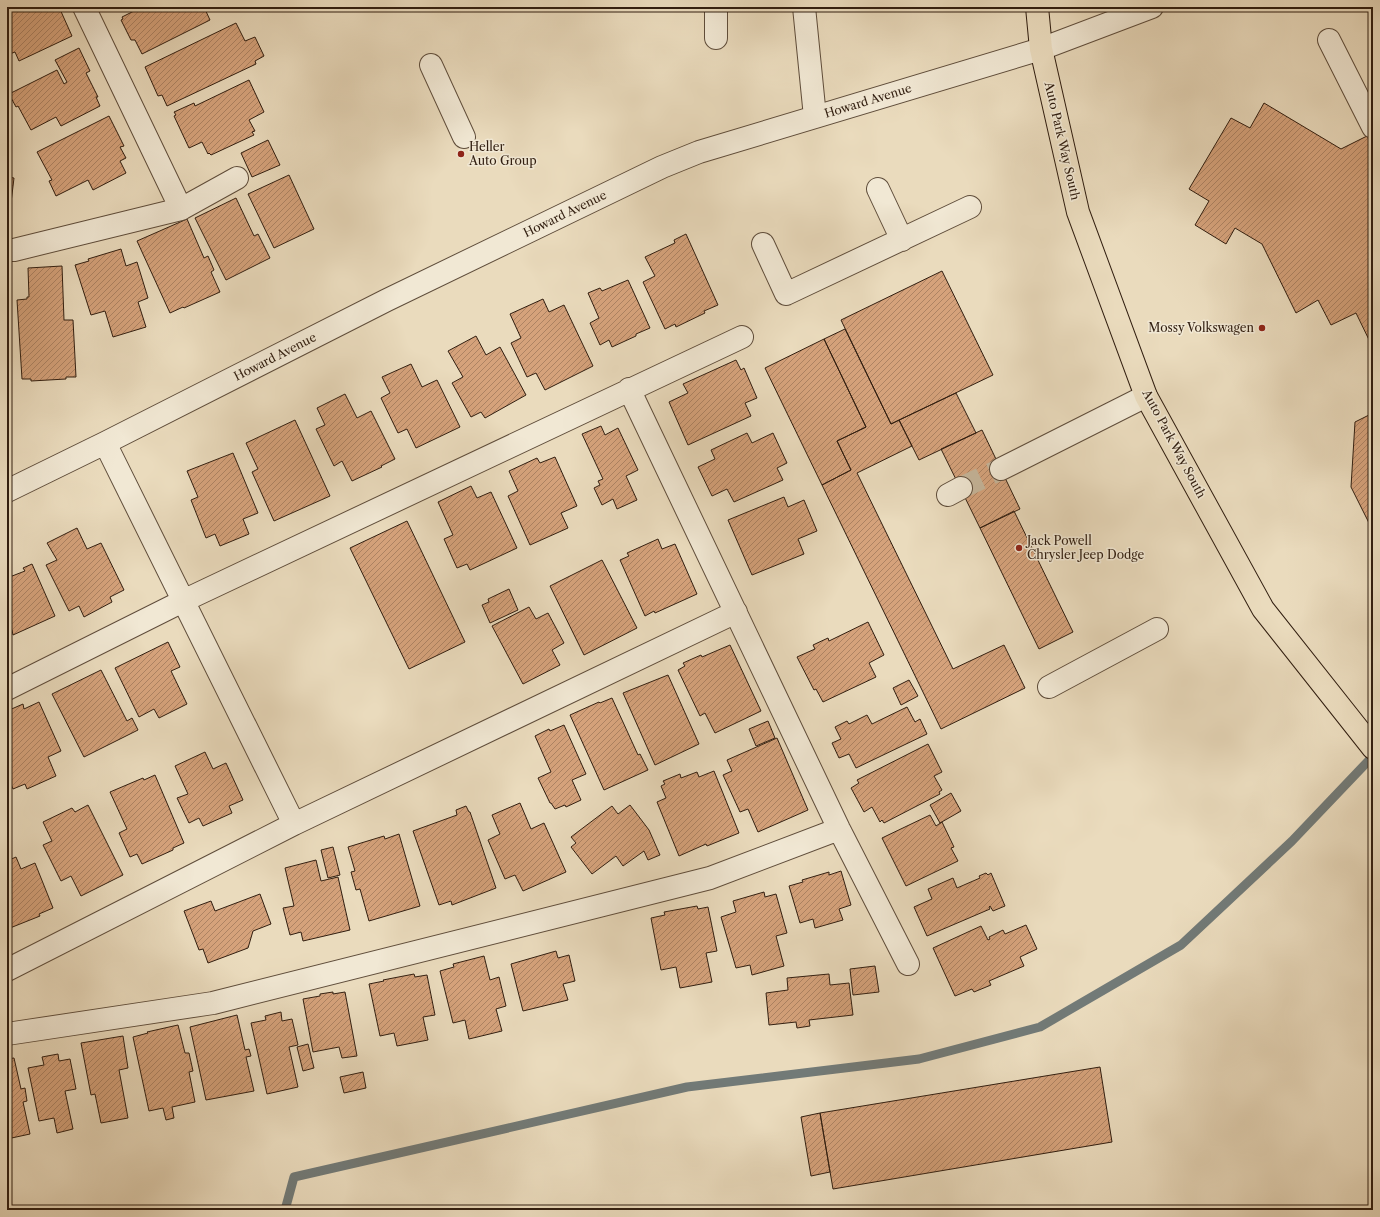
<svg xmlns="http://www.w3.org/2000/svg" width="1380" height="1217" font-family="'Libre Caslon Text',serif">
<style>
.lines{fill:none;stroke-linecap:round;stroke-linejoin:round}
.stream{stroke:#727a77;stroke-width:9}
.building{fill:url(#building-hatch);stroke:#311e10}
.minor-tunnel{stroke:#c5b59a;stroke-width:22;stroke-dasharray:22 11;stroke-linecap:butt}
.minor-casing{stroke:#5f4d3b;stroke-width:24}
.major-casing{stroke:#311e10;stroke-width:24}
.minor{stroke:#f1e8d4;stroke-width:22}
.major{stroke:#eadbbd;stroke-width:22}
.poi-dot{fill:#8f2418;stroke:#f1e8d4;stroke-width:1.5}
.labels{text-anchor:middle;stroke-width:3;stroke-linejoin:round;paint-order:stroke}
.street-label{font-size:12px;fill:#311e10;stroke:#f1e8d4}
.poi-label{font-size:12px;fill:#311e10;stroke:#f1e8d4;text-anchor:start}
</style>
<defs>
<pattern id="building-hatch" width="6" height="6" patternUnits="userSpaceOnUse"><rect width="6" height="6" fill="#d5a27b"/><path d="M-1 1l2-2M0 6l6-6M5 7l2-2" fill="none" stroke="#ad8363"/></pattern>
</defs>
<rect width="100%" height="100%" fill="#eadbbd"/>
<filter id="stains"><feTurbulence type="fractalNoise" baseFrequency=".005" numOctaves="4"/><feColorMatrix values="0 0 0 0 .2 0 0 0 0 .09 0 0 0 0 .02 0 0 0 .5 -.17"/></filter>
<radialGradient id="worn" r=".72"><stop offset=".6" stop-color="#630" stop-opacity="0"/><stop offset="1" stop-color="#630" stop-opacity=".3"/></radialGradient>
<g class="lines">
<!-- stream -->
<path class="stream" d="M285,1210L294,1177L687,1087L919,1059L1040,1027L1181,945L1292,841L1373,756"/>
</g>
<!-- building -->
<path class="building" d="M7,7H59L72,36L19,61L15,52L7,55Z
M139,7H204L210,20L142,54L135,40H131L121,20L123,19L122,17L140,8Z
M236,23L245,41L255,37L264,56L255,61L256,64L167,106L162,95L158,96L145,67Z
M79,48L90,71L86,73L98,97H96L100,106L61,126L56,117L31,130L18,106L16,107L9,94L57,70L64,84L67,82L55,60Z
M249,80L264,112L249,120L255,131L252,132L254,135L211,155L209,153L208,154L202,142L189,148L174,116L176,115L174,112L194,103L195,106Z
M1264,103L1341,149L1373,133V264L1369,266L1373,273V348L1356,313L1331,325L1318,300L1296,313L1262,244L1235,228L1226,244L1195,225L1209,201L1189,189L1231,118L1250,128Z
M109,116L124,146L120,147L126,158L120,161L126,173L93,190L88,180L56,196L49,181L52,180L37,152Z
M268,140L280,165L252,177L241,153Z
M289,175L314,229L274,248L248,194Z
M7,177L14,178L10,211L7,210Z
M236,198L254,236L258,234L270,258L226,280L195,218Z
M187,219L204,258L208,256L214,270L211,272L220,292L184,308L183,307L170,313L137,241Z
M686,234L718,305L704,311L705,313L676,327L675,324L665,329L643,282L655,276L645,257L675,243L674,240Z
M121,249L126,266L137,262L148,298L138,302L146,327L113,337L105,311L91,315L75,265L89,261L88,259Z
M62,266L64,320H73L76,377H66V379L31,381V379H22L17,300L27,299V297H29L28,268Z
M942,271L993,375L891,424L841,320Z
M628,280L650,328L636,334V336L612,347L609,340L600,345L590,323L599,318L588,293L600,288L602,291Z
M543,299L549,312L564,305L593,366L545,390L536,373L527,377L511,343L521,338L510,314Z
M845,329L891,424L899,420L912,446L857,473L953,669L1004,645L1025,688L941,729L822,485L851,470L837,441L866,427L824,339Z
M476,336L486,355L500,347L526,395L485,418L481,412L471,417L452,383L463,377L448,351Z
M824,339L866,427L837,441L851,470L822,485L765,368Z
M736,360L741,370L744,368L757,398L745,403L751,416L688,445L669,402L688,393L683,384Z
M411,364L422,387L437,380L460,427L416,448L407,429L398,433L381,398L390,393L382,377Z
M956,393L976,433L919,460L899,420Z
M345,394L357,418L371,411L395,459L381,466L382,467L352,481L342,461L334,466L316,429L325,425L317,408Z
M1373,413V527L1370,525L1351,487L1355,422Z
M295,420L330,496L274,521L252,472L258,469L246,443Z
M601,426L605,435L618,428L638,470L626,476L637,500L617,509L613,499L602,505L594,488L600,485L598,481L603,479L582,434Z
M982,430L1020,509L980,528L941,449Z
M747,433L752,443L773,433L787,463L777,468L783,480L734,502L727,489L712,496L698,467L715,459L711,450Z
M233,453L258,513L243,519L249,534L220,546L215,534L206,538L191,500L198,497L187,471Z
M555,457L577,506L561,513L568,528L530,545L508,496L518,491L509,471L537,458L540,463Z
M471,486L477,498L491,492L517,548L470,570L467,564L457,568L444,539L453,535L438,502Z
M784,497L788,507L804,500L817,531L798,539L804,554L752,575L728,520Z
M1014,511L1073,632L1039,649L980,528Z
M407,521L465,642L409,669L350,548Z
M77,528L87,549L101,543L124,590L110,597L112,602L84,617L79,606L69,611L46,565L57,560L47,543Z
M658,539L662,549L675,544L697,594L655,613L654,611L645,616L620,560L629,556L627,553Z
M602,560L637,628L584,655L550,586Z
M32,564L55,616L13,635L12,630L7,632V578L25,571L23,568Z
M509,589L518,610L490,623L482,605L489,602L488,599Z
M529,607L536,619L548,613L564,643L552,650L560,665L523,684L492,626Z
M868,622L884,655L869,663L876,677L823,702L816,689L814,690L797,657L815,649L813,645L828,638L829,641Z
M168,642L180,667L171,671L187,704L159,718L154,709L139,717L115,668Z
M730,645L761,711L715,733L705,713L700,716L678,670L685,666L683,663L701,655L702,657Z
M101,670L127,721L132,718L138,730L84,757L52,694Z
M668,675L699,744L655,765L623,693Z
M909,680L918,696L901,705L893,688Z
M612,698L638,755L640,754L648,770L604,790L570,715L599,702L600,703Z
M39,702L61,751L48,757L56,776L27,789L25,784L13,789L7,775V711L23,704L24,709Z
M907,707L915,722L920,719L927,734L856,768L849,754L839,758L832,743L841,739L835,727L847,721L849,724L867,715L872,724Z
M768,721L775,738L756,746L749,729Z
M564,725L586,774L572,780L581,800L566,807L565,805L555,809L551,803H550L538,778L551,772L535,736L549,729L550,731Z
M777,738L808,810L758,832L748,809L740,812L723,775L732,771L727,760Z
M928,744L942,772L934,776L942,790L939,792L940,794L884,823L882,820L880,822L872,807L864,812L851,788L859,783L857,780Z
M205,752L213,769L226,763L243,800L229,806L232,813L203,826L199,818L189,823L177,798L188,794L175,766Z
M714,771L739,833L707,846L706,844L679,856L657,802L666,798L661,786L665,784L663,781L680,774L681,778L697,772L699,777Z
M155,775L184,843L173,848V850L142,864L137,854L130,857L119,833L127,829L110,792L143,778L144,780Z
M951,793L961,811L940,823L930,805Z
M520,803L531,829L544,823L566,872L523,891L515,875L505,879L488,840L500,834L492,815Z
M88,805L123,875L81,896L71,876L61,881L43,845L52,841L43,822L72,808L75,812Z
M630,805L649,830L660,855L648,860L644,851L623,866L616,856L592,874L571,847L576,843L571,837L612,806L618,814Z
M466,806L469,812H470L496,888L452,905L451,901L439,905L413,831L457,815L456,810Z
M930,815L936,826L942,822L954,847L951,848L958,861L906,886L882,838Z
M399,834L420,906L369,921L360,889L356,890L351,872L355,871L348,847L384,836L385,839Z
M333,847L340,875L328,878L321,850Z
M16,857L21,869L35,863L53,908L39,914L40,916L10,928V926L7,927V861Z
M316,860L321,881L338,877L350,930L303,941L301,932L290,935L283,908L294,906L285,868Z
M841,871L851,905L839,909L843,920L815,928L813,919L800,923L789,886L803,882L802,880L829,872V875Z
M986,873L988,875L991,873L1005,906L993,911L990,906L989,907L990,909L927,936L914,907L932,899L928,889L953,878L957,888L980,878L979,876Z
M764,892L765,897L776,894L787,933L776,936L784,966L752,975L750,965L736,968L721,917L736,912L733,901Z
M260,894L271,924L253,931L248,948L208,963L203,949L199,950L184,911L211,901L215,911Z
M697,906L698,909L708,907L717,951L706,953L712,982L680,988L676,967L661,970L651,918L665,915L664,912Z
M1026,925L1037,949L1020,957L1024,966L989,981L991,985L974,992L972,989L955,996L933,948L981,926L988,940L990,939L989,937L1003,930L1005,934Z
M556,951L558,958L569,955L575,981L563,984L568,1000L523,1011L511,964Z
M484,956L490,980L499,977L506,1006L496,1009L502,1031L469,1039L465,1020L453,1023L440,971L454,967L453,964Z
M875,966L879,992L853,995L850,969Z
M414,974L415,977L427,975L435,1015L423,1017L428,1040L397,1046L394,1033L380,1036L369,984L384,981L383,980Z
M829,974L830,985L849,983L853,1015L809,1020L810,1026L797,1028L796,1022L769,1025L766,993L788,990L787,978Z
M333,992V994L345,992L357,1056L342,1058L339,1047L313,1052L303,999L320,996V994Z
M281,1012L282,1021L292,1019L298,1045L289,1047L298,1087L267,1094L251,1023L266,1020L265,1016Z
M237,1015L245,1050L249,1049L251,1056L246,1057L254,1091L206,1100L190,1027Z
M178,1025L185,1053H189L193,1071L189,1072L195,1102L172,1107L174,1118L166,1120L163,1108L149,1111L133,1037L148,1033L147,1032Z
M123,1036L128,1068L119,1070L128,1118L101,1123L95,1094L91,1095L81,1043Z
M308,1044L314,1068L303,1071L297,1047Z
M58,1054L59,1061L70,1059L76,1089L65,1091L73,1129L57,1133L54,1118L39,1121L28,1068L44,1065L42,1057Z
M14,1058L21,1089L25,1088L27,1101L23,1102L30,1134L7,1139V1059Z
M1100,1067L1112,1142L833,1189L820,1113Z
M363,1072L366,1088L344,1093L340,1077Z
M820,1113L830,1172L811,1176L801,1117Z"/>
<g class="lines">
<!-- minor-tunnel -->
<path class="minor-tunnel" d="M961,488L1001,469"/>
<!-- minor casing -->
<g class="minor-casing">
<path id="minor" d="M84,7L181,209
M804,7L815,117
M716,38V7
M1329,40L1373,127
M431,65L464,137
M878,189L902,240
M763,244L786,294L970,207
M7,250H14L181,209L237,178
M629,389L839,829L908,964
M105,443L294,824
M1001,469L1146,396
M7,491L105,443L387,300L662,167L699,152L1041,49L1152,7
M948,495L961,488
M1049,687L1157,629
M7,689L183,601L742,337
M7,970L294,824L736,612
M7,1034L213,1003L710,878L839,829"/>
</g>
<!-- major casing -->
<g class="major-casing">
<path id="major" d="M1037,7L1041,49L1078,212L1146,396L1263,609L1373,748"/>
</g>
<!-- minor -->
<use href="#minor" class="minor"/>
<!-- major -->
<use href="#major" class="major"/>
</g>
<!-- markers -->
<g class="poi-dot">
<circle cx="461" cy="154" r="4"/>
<circle cx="1262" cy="328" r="4"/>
<circle cx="1019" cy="548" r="4"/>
</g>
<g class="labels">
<!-- street labels -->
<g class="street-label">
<text transform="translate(868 101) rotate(-17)" y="4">Howard Avenue</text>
<text transform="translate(1062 141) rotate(77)" y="4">Auto Park Way South</text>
<text transform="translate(565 214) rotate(-26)" y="4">Howard Avenue</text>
<text transform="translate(275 357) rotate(-27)" y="4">Howard Avenue</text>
<text transform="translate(1174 444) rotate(62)" y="4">Auto Park Way South</text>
</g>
<!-- poi labels -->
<g class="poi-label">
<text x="469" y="151">Heller<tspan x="469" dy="14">Auto Group</tspan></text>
<text x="1254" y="332" text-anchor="end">Mossy Volkswagen</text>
<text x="1027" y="545">Jack Powell<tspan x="1027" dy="14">Chrysler Jeep Dodge</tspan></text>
</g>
</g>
<!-- margin -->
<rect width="1380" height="1217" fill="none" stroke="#eadbbd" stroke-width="24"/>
<rect x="8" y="8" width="1364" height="1201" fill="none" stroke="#311e10" stroke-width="2"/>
<rect x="12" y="12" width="1356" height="1193" fill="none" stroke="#311e10"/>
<rect width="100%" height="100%" filter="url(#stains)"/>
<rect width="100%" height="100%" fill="url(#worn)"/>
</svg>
